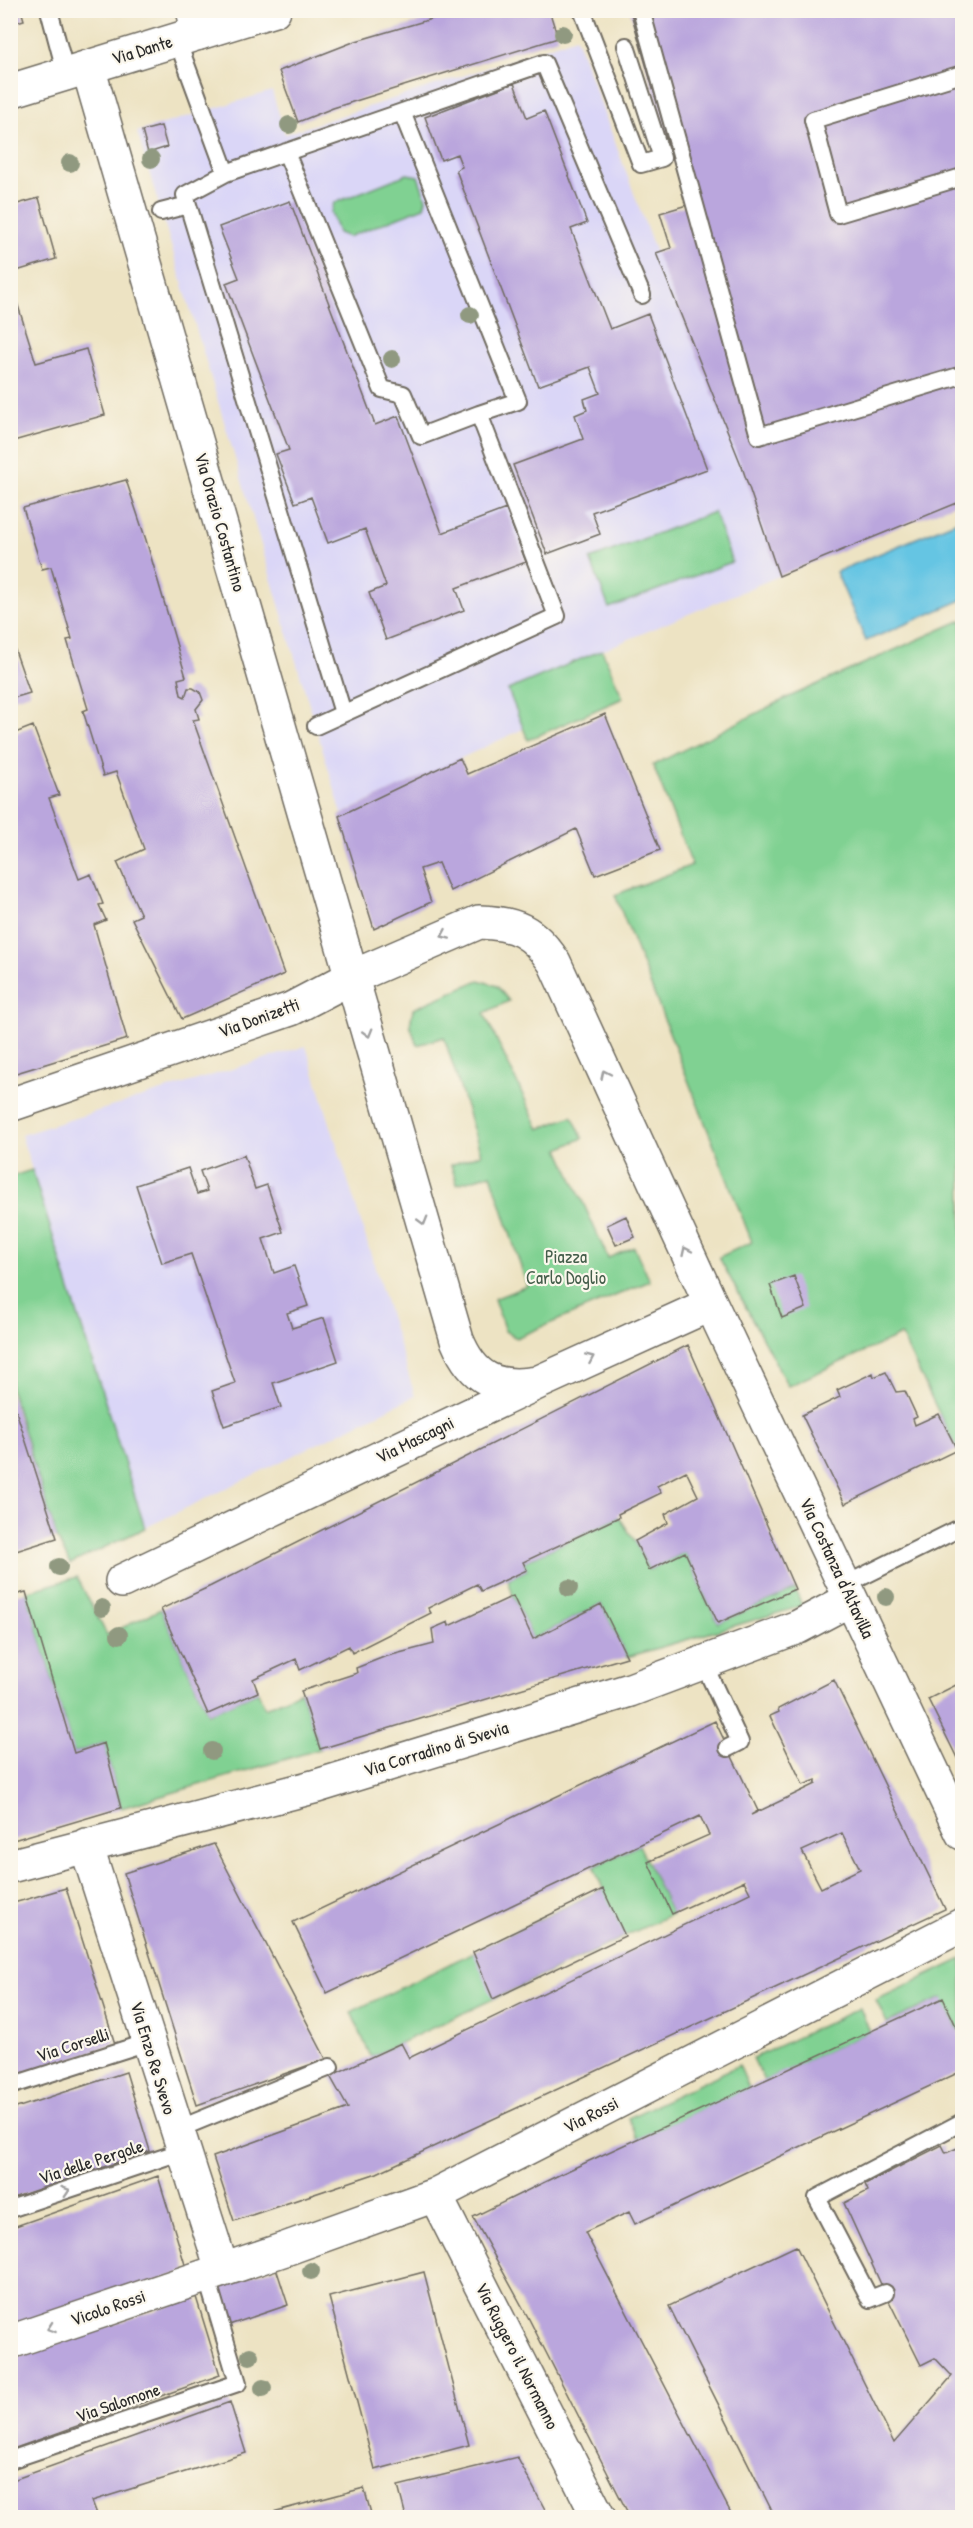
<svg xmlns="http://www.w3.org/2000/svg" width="973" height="2528" font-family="'Patrick Hand',sans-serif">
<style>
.built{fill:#dad6f7}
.green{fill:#80d192;stroke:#567e5e;stroke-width:1.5}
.water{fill:#65c5e3;stroke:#487887;stroke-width:1.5}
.building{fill:#baa6dd;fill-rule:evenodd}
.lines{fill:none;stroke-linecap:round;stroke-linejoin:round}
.lane-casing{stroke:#6f6b60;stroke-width:20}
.street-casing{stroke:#6f6b60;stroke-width:36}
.secondary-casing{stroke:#6f6b60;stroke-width:36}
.lane{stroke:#fff;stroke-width:16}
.street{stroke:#fff;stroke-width:33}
.secondary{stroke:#fff;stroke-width:33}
.tree{fill:#909980}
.oneway{stroke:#a0a0a0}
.labels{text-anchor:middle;stroke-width:4.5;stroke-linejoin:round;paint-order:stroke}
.street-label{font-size:18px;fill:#2b2b2b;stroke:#fbf7ec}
.park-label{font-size:18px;fill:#445d4a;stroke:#fbf7ec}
</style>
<rect width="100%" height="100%" fill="#fbf7ec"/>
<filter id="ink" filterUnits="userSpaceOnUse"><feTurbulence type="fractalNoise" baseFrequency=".0167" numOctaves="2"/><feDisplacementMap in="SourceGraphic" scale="12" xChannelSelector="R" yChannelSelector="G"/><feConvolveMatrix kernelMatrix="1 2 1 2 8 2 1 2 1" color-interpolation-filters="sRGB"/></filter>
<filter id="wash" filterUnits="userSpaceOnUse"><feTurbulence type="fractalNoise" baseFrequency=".008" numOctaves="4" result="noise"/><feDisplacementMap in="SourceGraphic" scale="24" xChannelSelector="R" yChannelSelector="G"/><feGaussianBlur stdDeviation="1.35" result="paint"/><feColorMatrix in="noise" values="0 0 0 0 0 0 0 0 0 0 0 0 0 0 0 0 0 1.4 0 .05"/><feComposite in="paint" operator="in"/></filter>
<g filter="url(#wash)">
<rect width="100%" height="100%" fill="#ede3c3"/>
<!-- built -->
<path class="built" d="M576,37L656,253L742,467L779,576L508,690L523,729L342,814L137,132L272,91L285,134L518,58Z
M306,1046L415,1396L145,1528L21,1135Z"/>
<!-- green -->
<path class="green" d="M407,174L418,176L426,199L424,207L348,237L338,233L331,212L334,203Z
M714,512L732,562L609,608L590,559Z
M962,620V1449L957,1450L901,1335L788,1386L719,1257L752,1242L615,895L692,865L653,765L789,697Z
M602,650L623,698L528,740L508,690Z
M479,980L497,986L509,1001L484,1013L539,1129L572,1116L583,1138L559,1149L608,1258L634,1247L650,1281L516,1338L505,1331L494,1299L527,1286L491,1174L457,1184L451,1165L481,1154L444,1037L417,1045L410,1025L413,1009Z
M32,1170L145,1528L70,1564L57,1538L11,1391L10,1177Z
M619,1517L635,1541L649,1570L685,1552L718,1623L795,1589L802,1606L627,1657L601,1604L533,1639L513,1596L508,1579L527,1570L523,1562Z
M77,1577L107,1635L161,1609L208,1714L258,1692L265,1708L301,1691L320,1749L121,1808L104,1743L74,1753L26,1592Z
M639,1845L672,1914L371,2057L351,2012L603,1889L594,1867Z
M962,1959V2030L959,2031L942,1998L887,2023L876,2000Z
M860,2008L870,2032L764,2081L753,2058Z
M739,2065L749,2088L638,2139L628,2118Z"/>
<!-- water -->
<path class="water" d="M962,519V600L866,641L836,572Z"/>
<g id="blocks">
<!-- building -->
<path class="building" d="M10,10H21L24,20L10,24Z
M462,10H549L558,38L333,108L298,122L279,71L356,41Z
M630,10H962V501L779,576L742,467L656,253L671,248L660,213L687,205Z
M514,83L527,118L544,111L587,223L571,229L610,329L648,314L707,469L592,512L600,534L547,554L513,465L583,439L575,415L587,410L584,399L600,393L590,367L538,386L456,170L462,167L457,154L441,160L425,117Z
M161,126L167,147L148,153L142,131Z
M39,198L56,259L10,273V206Z
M290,201L375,425L398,416L442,533L506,509L526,562L456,588L464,610L386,640L369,593L386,586L365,529L328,543L311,497L295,503L276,454L289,450L226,283L239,278L219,227Z
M10,280L36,363L86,349L105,415L10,442Z
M126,480L146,540L186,677L178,679L181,695L185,697L188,688H193L200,692L203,700L196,709L199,719L193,720L284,974L182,1019L132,919L141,915L117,862L144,849L116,772L103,776L83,711L88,709L67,640L72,639L51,567L42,569L23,508Z
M10,636L30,693L10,699Z
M605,714L660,850L595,875L576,829L450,891L438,863L420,869L431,902L374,929L339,816L460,758L467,774Z
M33,726L59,795L49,798L73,863L79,879L91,874L103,904L99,905L106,920L94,925L127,1039L13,1074L10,1065V735Z
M244,1155L255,1189L267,1185L283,1232L263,1239L274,1273L294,1266L308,1306L287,1313L292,1328L324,1318L338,1361L273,1383L281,1407L224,1426L212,1391L235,1383L191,1254L162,1263L136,1185L188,1168L197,1194L207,1191L200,1171Z
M626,1216L635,1237L616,1245L607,1225Z
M794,1276L806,1308L782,1318L770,1285Z
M688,1345L795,1589L718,1623L685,1552L649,1570L635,1541L668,1523L665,1514L698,1496L686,1471L657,1486L661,1493L618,1514L619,1517L523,1562L527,1570L481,1591L477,1584L428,1608L431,1613L352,1653L349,1646L300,1670L296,1659L253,1679L258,1692L208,1714L161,1609L211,1586Z
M886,1372L896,1392L905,1391L917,1417L913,1419L915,1425L939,1414L957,1450L845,1504L802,1415L840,1397L837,1390L873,1373L874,1377Z
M10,1392L57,1538L10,1553Z
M26,1592L74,1753L104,1743L121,1808L10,1841V1596Z
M513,1596L533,1639L601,1604L627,1657L320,1749L301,1691L357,1673L356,1668L384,1657L434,1644L432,1629L448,1622L449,1626Z
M834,1680L945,1909L377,2173L234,2221L213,2157L348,2108L330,2076L401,2043L409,2058L750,1893L744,1881L672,1914L648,1862L709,1835L700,1816L327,1993L293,1922L715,1721L758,1811L751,1815L816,1784V1780L803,1785L770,1716L779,1712L778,1709ZM842,1833L860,1869L821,1888L802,1851Z
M962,1682V1758L958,1760L928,1699Z
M214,1844L326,2059L197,2105L124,1873Z
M66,1888L115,2044L10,2079V2036L12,2035L10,2028V1904Z
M603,1889L625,1936L493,1999L473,1952Z
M943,1998L962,2039V2071L635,2224L629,2212L585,2232L733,2517H630L529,2319L473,2217L563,2173Z
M126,2072L150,2151L10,2199V2110Z
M942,2145L946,2153L962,2146V2513L959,2517H775L669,2306L796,2246L894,2443L952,2376L935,2358L921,2365L885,2293L844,2203L868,2191L865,2184Z
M158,2176L187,2271L10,2332V2228Z
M276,2268L288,2305L229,2325L216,2287Z
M424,2272L469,2445L375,2470L329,2297Z
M196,2297L220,2375L10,2450V2359Z
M230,2402L246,2453L92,2501L98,2517H10V2481Z
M517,2457L549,2517H406L398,2486Z
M364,2488L372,2517H254Z"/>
</g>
</g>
<g filter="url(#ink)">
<use href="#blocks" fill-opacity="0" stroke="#6f6b60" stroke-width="1.5"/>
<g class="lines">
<!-- lane casing -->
<g class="lane-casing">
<path id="lane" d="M49,10L66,74
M582,10L641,164L662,158L626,46
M641,10L759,436L962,375
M177,40L226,173L544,63L642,295
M962,74L813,120L838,214L962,177
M286,152L382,389L403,394L421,436L479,414
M226,173L185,195L343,713
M161,212L188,205
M316,726L557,616L479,414L518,401L402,112
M845,1585L962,1527
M703,1662L740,1742L728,1748
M10,2086L148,2042
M176,2130L330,2067
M10,2209L183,2151
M885,2293L870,2299L817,2198L962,2122
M10,2460L238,2383L206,2275"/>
</g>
<!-- street casing -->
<g class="street-casing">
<path id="street" d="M193,10L199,33
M88,67L457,1340C473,1379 496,1390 537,1383
M10,1105L291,1009L352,977L479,922C516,923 533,931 554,962L711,1304L962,1833
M122,1581L537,1383L711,1304
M86,1845L222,2269
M10,1866L317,1786L630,1690L798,1627L851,1599
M435,2195L599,2518
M10,2342L285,2249L435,2195L962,1925"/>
</g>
<!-- secondary casing -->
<g class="secondary-casing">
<path id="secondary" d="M10,91L274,10"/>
</g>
<!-- lane -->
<use href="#lane" class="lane"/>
<!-- street -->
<use href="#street" class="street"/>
<!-- secondary -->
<use href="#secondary" class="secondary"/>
</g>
<!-- trees -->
<g class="tree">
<circle cx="563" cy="34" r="9"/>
<circle cx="289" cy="125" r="9"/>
<circle cx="151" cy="159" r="9"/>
<circle cx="70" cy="163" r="9"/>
<circle cx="470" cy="315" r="9"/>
<circle cx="392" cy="359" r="9"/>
<circle cx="59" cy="1567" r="9"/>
<circle cx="569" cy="1588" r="9"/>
<circle cx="886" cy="1597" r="9"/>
<circle cx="102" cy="1608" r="9"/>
<circle cx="119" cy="1635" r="9"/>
<circle cx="212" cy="1751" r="9"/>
<circle cx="311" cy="2271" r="9"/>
<circle cx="250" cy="2356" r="9"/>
<circle cx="263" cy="2388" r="9"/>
</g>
<!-- one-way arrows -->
<defs><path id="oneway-chevron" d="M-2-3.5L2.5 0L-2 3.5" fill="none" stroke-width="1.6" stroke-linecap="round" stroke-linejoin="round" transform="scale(1.5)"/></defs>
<g class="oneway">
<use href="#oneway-chevron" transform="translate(445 935) rotate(156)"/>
<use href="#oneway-chevron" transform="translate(368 1033) rotate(74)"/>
<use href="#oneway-chevron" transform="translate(605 1074) rotate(-115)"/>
<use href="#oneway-chevron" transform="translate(423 1221) rotate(74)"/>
<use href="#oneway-chevron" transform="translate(686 1251) rotate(-115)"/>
<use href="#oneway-chevron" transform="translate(590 1358) rotate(-24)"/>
<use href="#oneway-chevron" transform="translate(66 2191) rotate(-18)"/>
<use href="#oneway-chevron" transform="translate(51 2328) rotate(161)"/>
</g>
</g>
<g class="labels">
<!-- street labels -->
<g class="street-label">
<text transform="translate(142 50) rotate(-17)" y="6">Via Dante</text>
<text transform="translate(220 522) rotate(74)" y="6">Via Orazio Costantino</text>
<text transform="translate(259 1018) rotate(-20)" y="6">Via Donizetti</text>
<text transform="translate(415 1440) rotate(-26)" y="6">Via Mascagni</text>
<text transform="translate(837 1568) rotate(65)" y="6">Via Costanza d'Altavilla</text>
<text transform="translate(436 1749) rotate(-17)" y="6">Via Corradino di Svevia</text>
<text transform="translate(73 2045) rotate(-18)" y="6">Via Corselli</text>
<text transform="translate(153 2058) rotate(73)" y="6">Via Enzo Re Svevo</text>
<text transform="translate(591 2115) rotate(-27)" y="6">Via Rossi</text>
<text transform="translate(91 2162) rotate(-18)" y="6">Via delle Pergole</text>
<text transform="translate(108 2308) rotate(-19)" y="6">Vicolo Rossi</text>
<text transform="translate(517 2356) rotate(63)" y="6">Via Ruggero il Normanno</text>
<text transform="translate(118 2403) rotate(-19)" y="6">Via Salomone</text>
</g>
<!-- park labels -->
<g class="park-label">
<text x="566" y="1263">Piazza<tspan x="566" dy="21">Carlo Doglio</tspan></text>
</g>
</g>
<!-- margin -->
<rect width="973" height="2528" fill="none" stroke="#fbf7ec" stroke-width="36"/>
</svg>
